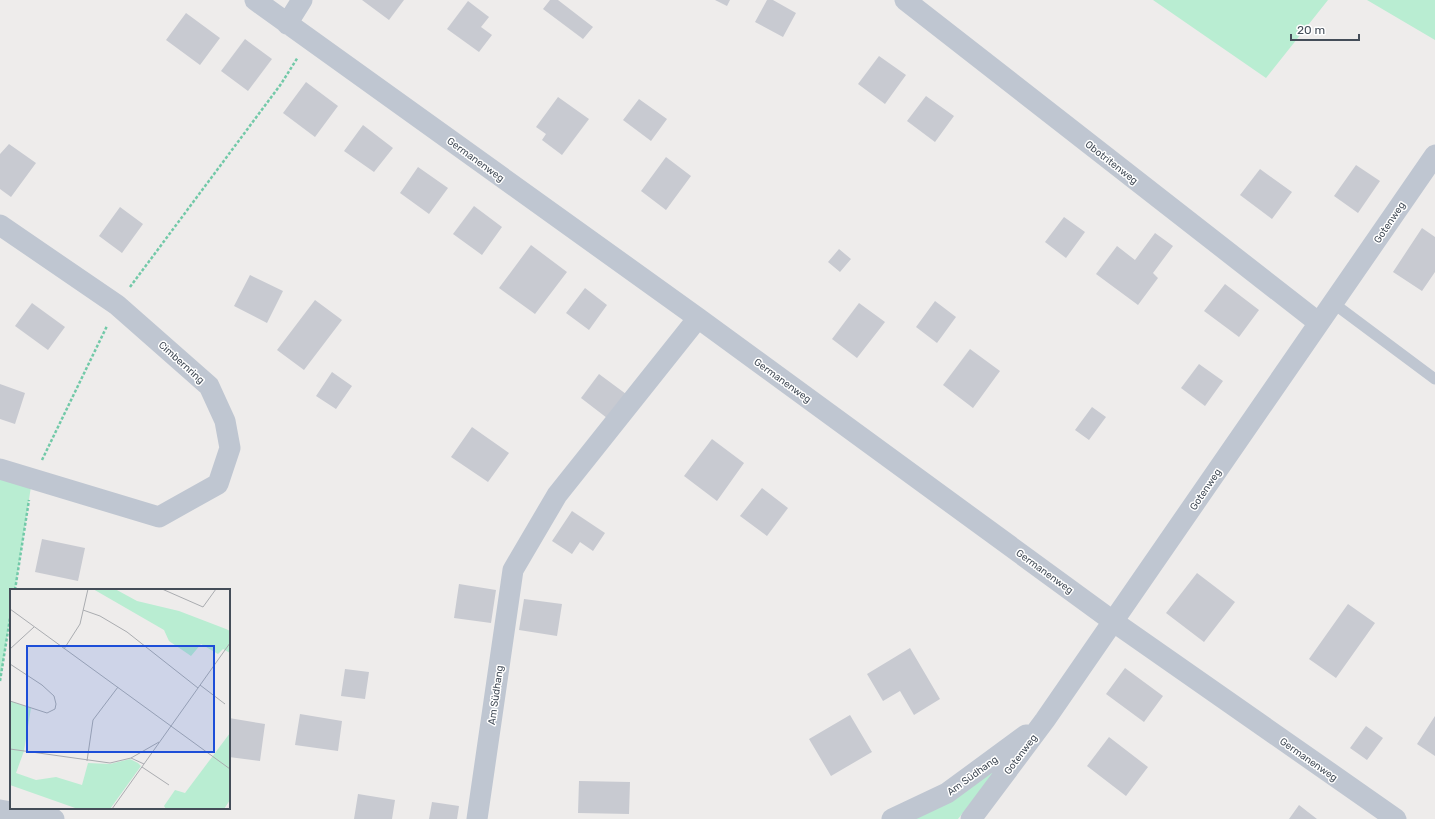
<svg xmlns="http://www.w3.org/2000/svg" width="1435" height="819" font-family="Rubik,sans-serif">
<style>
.green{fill:#b9edd2}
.building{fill:#c8cad1}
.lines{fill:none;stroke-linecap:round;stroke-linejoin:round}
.path{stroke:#72c9a8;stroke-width:2.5;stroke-dasharray:3 2;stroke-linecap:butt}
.lane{stroke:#bfc6d1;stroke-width:11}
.street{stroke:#bfc6d1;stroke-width:21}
.labels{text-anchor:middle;stroke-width:3;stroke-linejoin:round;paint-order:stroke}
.street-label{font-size:10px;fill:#444d58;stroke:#fff}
.inset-road{fill:none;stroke:#aaacb0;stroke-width:1}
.view{fill:#1d4ed8;fill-opacity:0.15;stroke:#1d4ed8;stroke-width:2}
.inset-edge{fill:none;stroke:#444d58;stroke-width:2}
</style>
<rect width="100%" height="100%" fill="#eeeceb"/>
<!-- green -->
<path class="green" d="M1153,0H1328L1266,78Z
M1367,0H1435V40Z
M0,469L32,480L15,590H11V612L0,681Z
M1002,763L958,819H908Z"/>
<!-- building -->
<path class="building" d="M362,0H404L389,20Z
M550,0H558L593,27L583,39L543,9Z
M715,0H730L727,6Z
M767,0H773L796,13L783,37L755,22Z
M468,1L489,17L481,27L492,35L479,52L447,29Z
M186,13L220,38L200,65L166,40Z
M245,39L272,59L248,91L221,71Z
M879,56L906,75L885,104L858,84Z
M306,82L338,106L315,137L283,113Z
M926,96L954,116L935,142L907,121Z
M558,97L589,119L562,155L542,140L546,134L536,127Z
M639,99L667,119L651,141L623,120Z
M363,125L393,148L374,172L344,151Z
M9,144L36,163L11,197L0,189V154Z
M666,157L691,176L666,210L641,191Z
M1356,165L1380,181L1358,213L1334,196Z
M418,167L448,188L429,214L400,193Z
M1260,169L1292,192L1272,219L1240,195Z
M474,206L502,227L482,255L453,234Z
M120,207L143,224L122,253L99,236Z
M1064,217L1085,232L1066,258L1045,242Z
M1422,228L1435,237V272L1422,291L1393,272Z
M1155,233L1173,246L1153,273L1158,278L1138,305L1096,274L1117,246L1135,260Z
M531,245L567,272L535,314L499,288Z
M839,249L851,259L840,272L828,262Z
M250,275L283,291L267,323L234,306Z
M1225,284L1259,310L1239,337L1204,311Z
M585,288L607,305L589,330L566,313Z
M315,300L342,320L304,370L277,350Z
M935,301L956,317L937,343L916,327Z
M32,303L65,327L48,350L15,326Z
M859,303L885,322L857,358L832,339Z
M970,349L1000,371L973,408L943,385Z
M1199,364L1223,381L1205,406L1181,388Z
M332,372L352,386L336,409L316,396Z
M599,374L626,394L607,418L581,398Z
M0,384L25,393L15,424L0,419Z
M1092,407L1106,417L1089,440L1075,430Z
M472,427L509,453L488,482L451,457Z
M712,439L744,463L717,501L684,476Z
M762,488L788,508L767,536L740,516Z
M572,511L605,533L593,551L580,542L572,554L552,541Z
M42,539L85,548L78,581L35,572Z
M1197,573L1235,602L1204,642L1166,613Z
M459,584L496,590L491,623L454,618Z
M524,599L562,604L557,636L519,630Z
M1348,604L1375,623L1336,678L1309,659Z
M910,648L940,699L914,715L900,691L883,701L867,674Z
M1125,668L1163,696L1144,722L1106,694Z
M345,669L369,672L365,699L341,696Z
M300,714L342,721L338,751L295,745Z
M850,715L872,752L831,776L809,739Z
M1435,716V756L1417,744Z
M229,718L265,724L260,761L229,757Z
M1366,726L1383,738L1367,760L1350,748Z
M1109,737L1148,767L1126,796L1087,766Z
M579,781L630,782L629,814L578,813Z
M358,794L395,800L392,819H354Z
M432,802L459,806L457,819H429Z
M1299,805L1317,819H1289Z"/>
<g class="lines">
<!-- path -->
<path class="path" d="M130,287L281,84L298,57
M42,460L107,326
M15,590L29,500
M0,681L11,612"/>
<!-- lane -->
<path class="lane" d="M1333,303L1435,379"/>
<!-- street -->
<path class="street" d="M255,0L698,318L1114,622L1396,819
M905,0L1319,323
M287,24L302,0
M0,225L117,305L209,386L225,421L230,448L218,484L159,517L0,469
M0,810L54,819
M477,819L513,570L557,495L698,318
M892,819L947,793L1026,735
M971,819L1045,720L1435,155"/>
</g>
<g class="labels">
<!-- street labels -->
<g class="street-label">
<text transform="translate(476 159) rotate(36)" y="4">Germanenweg</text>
<text transform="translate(1112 162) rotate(38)" y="4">Obotritenweg</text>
<text transform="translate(1389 222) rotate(-56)" y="4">Gotenweg</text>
<text transform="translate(182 362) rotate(42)" y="4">Cimbernring</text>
<text transform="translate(783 380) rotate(36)" y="4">Germanenweg</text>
<text transform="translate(1205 489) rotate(-56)" y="4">Gotenweg</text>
<text transform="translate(1045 571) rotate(36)" y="4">Germanenweg</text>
<text transform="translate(495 695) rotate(-82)" y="4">Am Südhang</text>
<text transform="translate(1020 754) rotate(-53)" y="4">Gotenweg</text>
<text transform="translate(1309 759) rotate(35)" y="4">Germanenweg</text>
<text transform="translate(972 775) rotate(-36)" y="4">Am Südhang</text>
</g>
</g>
<!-- overview -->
<g transform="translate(10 589)">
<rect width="220" height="220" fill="#eeeceb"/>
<path d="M83,0H105L127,12L169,22L216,40L220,42V64L213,60L208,65L191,55L181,67L159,52L154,41ZM0,112L21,119L14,162L6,184L26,191L46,188L72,196L78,174L100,175L120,170L128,174L131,177L100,220H68L0,196ZM220,144V211L214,220H156L154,217L165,201L175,204Z" fill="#b9edd2"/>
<path class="inset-road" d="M152,0L193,18L206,0M0,20L220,180M73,21L90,27L117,43L188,99M0,60L24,38M54,60L70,35L78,0M0,75L32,96L44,107L46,115L45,120L37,124L0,112M190,96L215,115M0,160L100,174L121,169L149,153M121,169L134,175M77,172L83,131L108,98M132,178L159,196M102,220L220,54"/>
<path class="view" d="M17,57H204V163H17Z"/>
<rect width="220" height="220" class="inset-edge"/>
</g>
<!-- scale -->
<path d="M1291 34v6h68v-6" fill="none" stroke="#444d58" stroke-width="2"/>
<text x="1297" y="34" font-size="12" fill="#444d58" stroke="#ffffff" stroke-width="3" paint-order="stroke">20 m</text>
</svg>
